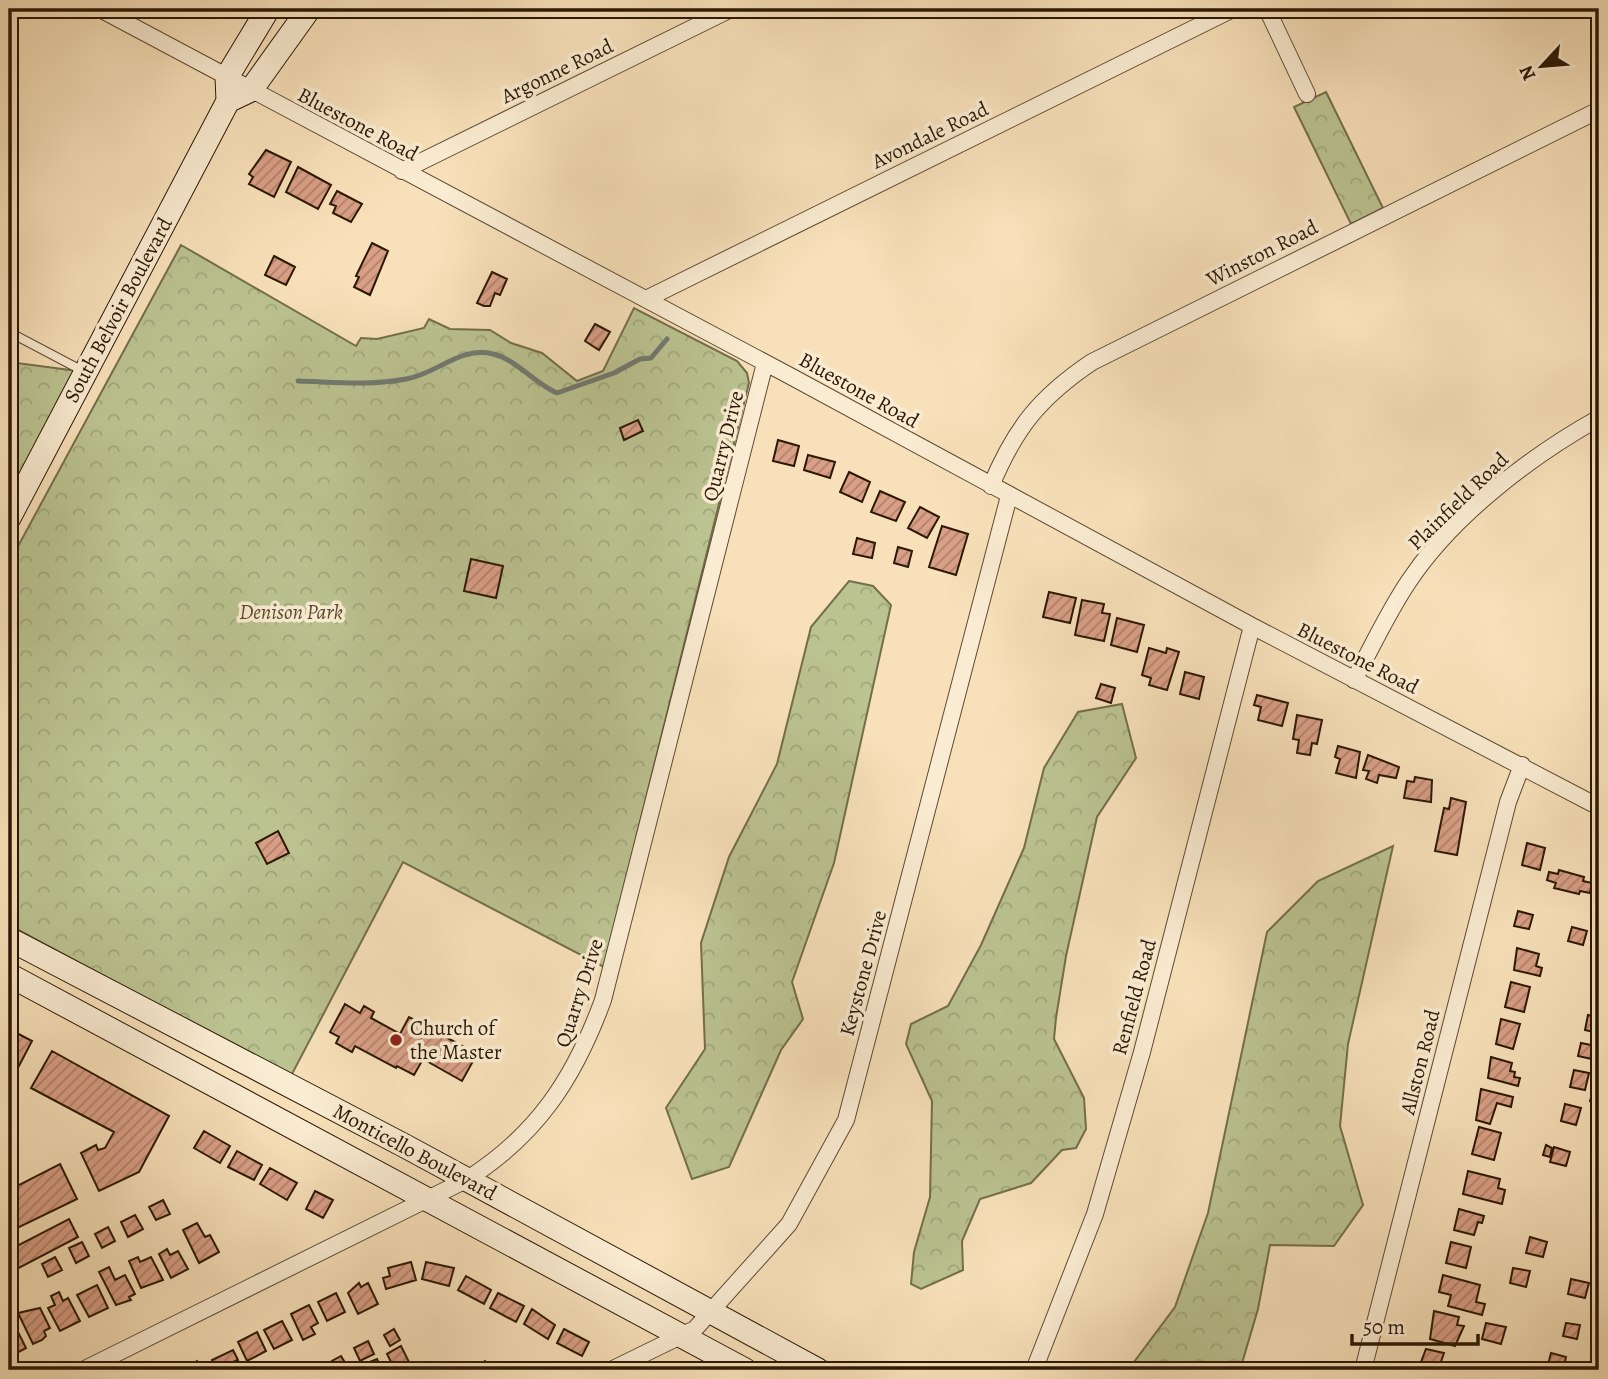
<svg xmlns="http://www.w3.org/2000/svg" width="1608" height="1379" font-family="Alegreya,serif">
<style>
.forest{fill:url(#forest-crowns);stroke:#736e4b;stroke-width:2}
.lines{fill:none;stroke-linecap:round;stroke-linejoin:round}
.stream{stroke:#717a70;stroke-width:5}
.building{fill:url(#building-hatch);stroke:#2b1805;stroke-width:2}
.lane-casing{stroke:#5e4a32;stroke-width:10}
.street-casing{stroke:#5e4a32;stroke-width:18}
.secondary-casing{stroke:#2b1805;stroke-width:25}
.lane{stroke:#faecd2;stroke-width:8}
.street{stroke:#faecd2;stroke-width:16}
.secondary{stroke:#faecd2;stroke-width:23}
.poi-dot{fill:#8f2418;stroke:#faecd2;stroke-width:2.5}
.labels{text-anchor:middle;stroke-width:7;stroke-linejoin:round;paint-order:stroke}
.street-label{font-size:21px;fill:#2b1805;stroke:#faecd2}
.park-label{font-size:21px;font-style:italic;fill:#564b2f;stroke:#faecd2}
.poi-label{font-size:21px;fill:#2b1805;stroke:#faecd2;text-anchor:start}
</style>
<defs>
<pattern id="forest-crowns" width="20" height="18" patternUnits="userSpaceOnUse" patternTransform="scale(1.75)"><rect width="20" height="18" fill="#bbc391"/><path d="M2 6a3 3 0 1 1 6 0M12 15a3 3 0 1 1 6 0" fill="none" stroke="#a1a77c"/></pattern>
<pattern id="building-hatch" width="6" height="6" patternUnits="userSpaceOnUse" patternTransform="scale(1.75)"><rect width="6" height="6" fill="#daa087"/><path d="M-1 1l2-2M0 6l6-6M5 7l2-2" fill="none" stroke="#b1816c"/></pattern>
</defs>
<rect width="100%" height="100%" fill="#f8e1ba"/>
<filter id="stains"><feTurbulence type="fractalNoise" baseFrequency=".00286" numOctaves="4"/><feColorMatrix values="0 0 0 0 .2 0 0 0 0 .09 0 0 0 0 .02 0 0 0 .5 -.17"/></filter>
<radialGradient id="worn" r=".72"><stop offset=".6" stop-color="#630" stop-opacity="0"/><stop offset="1" stop-color="#630" stop-opacity=".3"/></radialGradient>
<!-- forest -->
<path class="forest" d="M1326,92L1383,208L1351,224L1294,107Z
M181,245L356,346L361,338L377,339L424,328L429,319L450,329L490,330L511,343L542,353L577,381L603,371L634,308L737,361L747,373L749,383L604,967L403,862L291,1076L9,925V563Z
M9,362L86,372L25,488L9,479Z
M849,581L873,586L891,605L834,863L792,982L803,1019L781,1050L729,1167L692,1179L666,1108L705,1049L701,943L729,857L777,764L811,627Z
M1122,704L1136,758L1097,817L1066,956L1056,1018L1054,1039L1084,1098L1086,1129L1076,1148L1062,1150L1031,1183L980,1199L962,1241L963,1270L921,1289L911,1284L914,1252L930,1197L932,1101L906,1044L911,1024L948,1006L981,945L1024,848L1044,768L1078,712Z
M1393,846L1348,1044L1340,1126L1363,1205L1334,1246L1270,1245L1258,1309L1240,1370H1128L1175,1307L1208,1213L1267,932L1318,881Z"/>
<g class="lines">
<!-- stream -->
<path class="stream" d="M298,381C334,382 370,386 406,379C437,374 460,346 493,354C516,359 535,384 557,393L614,373L640,359L651,358L667,339"/>
</g>
<!-- building -->
<path class="building" d="M266,150L291,162L274,197L249,184L253,177L249,174Z
M298,167L331,185L318,209L286,192Z
M337,191L362,204L351,222L333,213L336,206L330,204Z
M372,243L388,251L370,295L354,287L359,277L356,276Z
M274,256L295,267L286,285L265,275Z
M492,272L507,279L500,295L495,293L490,306H484L477,303Z
M595,324L610,332L599,350L585,341Z
M638,420L643,431L624,440L620,428Z
M778,440L799,446L794,466L773,461Z
M808,455L835,462L830,478L804,470Z
M849,472L870,482L862,502L840,492Z
M880,491L905,502L896,521L871,512Z
M920,507L939,517L927,538L908,528Z
M942,526L968,534L956,575L929,567Z
M857,538L875,543L872,558L853,554Z
M898,547L912,551L908,567L894,563Z
M471,559L503,566L496,598L464,591Z
M1049,592L1076,598L1070,623L1043,617Z
M1082,600L1104,604L1102,613L1110,614L1104,641L1075,635Z
M1117,618L1144,625L1137,652L1111,645Z
M1149,648L1166,653L1167,648L1179,652L1167,690L1149,685L1151,678L1142,675Z
M1185,672L1204,677L1199,699L1180,694Z
M1101,684L1115,688L1111,703L1096,698Z
M1257,695L1288,703L1282,726L1258,720L1261,707L1254,705Z
M1297,715L1322,720L1317,744L1312,743L1310,755L1297,753L1299,740L1293,739Z
M1338,746L1360,752L1356,778L1336,773L1340,759L1335,757Z
M1368,755L1399,767L1396,778L1379,775L1377,783L1366,779L1369,771L1363,770Z
M1415,777L1432,780L1431,802L1404,798L1407,781L1414,782Z
M1451,798L1466,802L1457,855L1435,851L1444,808L1449,809Z
M278,831L289,853L267,864L256,843Z
M1527,843L1545,848L1540,870L1522,865Z
M1559,870L1584,877L1583,881L1592,883L1590,893L1580,891L1579,894L1554,888L1556,883L1547,880L1549,872L1558,874Z
M1518,911L1533,915L1529,929L1514,926Z
M1572,927L1587,931L1583,945L1568,941Z
M1517,948L1539,954L1536,966L1542,968L1540,976L1514,970Z
M1598,977L1599,978V992L1594,991Z
M1511,982L1530,987L1524,1012L1505,1007Z
M345,1004L360,1013L364,1006L374,1012L371,1018L400,1034L409,1017L477,1054L462,1081L423,1059L414,1075L397,1066L396,1068L355,1046L352,1052L336,1043L339,1037L330,1032Z
M1588,1015L1599,1018L1598,1033L1585,1030Z
M1501,1019L1520,1024L1513,1049L1496,1044Z
M9,1029L32,1041L9,1085Z
M1581,1043L1596,1046L1592,1059L1578,1056Z
M52,1051L169,1116L139,1172L99,1191L81,1153L96,1145L98,1150L105,1148L114,1132L31,1088Z
M1491,1057L1512,1063L1510,1071L1515,1072L1514,1077L1520,1078L1518,1086L1488,1078Z
M1574,1070L1589,1073L1585,1090L1570,1087Z
M1597,1078L1599,1079V1104L1590,1101Z
M1481,1089L1513,1097L1511,1107L1497,1103L1490,1124L1476,1120Z
M1565,1104L1581,1108L1576,1125L1561,1121Z
M1479,1127L1501,1133L1494,1160L1472,1154Z
M204,1131L230,1146L220,1163L194,1148Z
M1546,1145L1552,1148L1550,1157L1543,1155Z
M1554,1147L1570,1152L1566,1166L1550,1162Z
M237,1151L262,1165L254,1180L228,1167Z
M60,1164L77,1199L9,1232V1190Z
M270,1168L297,1183L287,1200L260,1184Z
M1468,1171L1500,1179L1498,1188L1505,1190L1502,1204L1463,1194Z
M315,1191L333,1200L323,1218L306,1209Z
M163,1200L170,1214L156,1220L149,1207Z
M1459,1209L1484,1216L1482,1223L1478,1222L1474,1235L1454,1230Z
M135,1215L143,1229L128,1237L121,1222Z
M69,1219L78,1237L9,1273V1250Z
M197,1223L205,1237L210,1235L219,1252L199,1263L183,1230Z
M108,1227L115,1241L102,1248L95,1234Z
M1530,1237L1547,1242L1543,1257L1526,1253Z
M82,1242L89,1256L76,1263L69,1248Z
M1451,1242L1471,1247L1466,1268L1446,1263Z
M167,1249L170,1255L178,1251L188,1269L171,1278L159,1254Z
M55,1257L62,1270L48,1277L42,1264Z
M138,1257L140,1262L151,1257L163,1280L141,1288L129,1261Z
M411,1262L416,1280L386,1289L383,1278L390,1276L388,1268Z
M426,1262L454,1268L449,1286L422,1279Z
M109,1267L115,1280L125,1275L135,1294L129,1297L131,1300L116,1305L99,1272Z
M1513,1268L1530,1271L1526,1287L1510,1283Z
M1443,1275L1480,1285L1476,1302L1485,1304L1482,1315L1448,1306L1451,1295L1439,1292Z
M466,1276L491,1290L484,1304L458,1290Z
M1571,1279L1589,1283L1585,1298L1568,1294Z
M359,1283L361,1287L368,1283L378,1304L358,1314L348,1293Z
M97,1285L108,1308L89,1317L77,1295Z
M59,1292L63,1301L68,1298L80,1321L60,1331L48,1308L55,1305L51,1296Z
M336,1293L345,1312L327,1321L318,1302Z
M498,1293L524,1306L516,1322L490,1308Z
M309,1305L318,1323L311,1327L315,1334L303,1340L291,1314Z
M40,1308L50,1328L44,1331L46,1336L42,1340L33,1344L18,1313Z
M532,1309L555,1325L548,1339L524,1324Z
M1434,1311L1459,1317L1457,1325L1464,1326L1455,1346L1430,1339Z
M282,1321L292,1340L274,1349L264,1330Z
M13,1322L26,1348L9,1357V1324Z
M1486,1323L1506,1327L1501,1344L1482,1339Z
M1566,1323L1580,1325L1577,1339L1563,1336Z
M394,1329L400,1340L390,1346L384,1335Z
M564,1329L589,1342L582,1356L557,1343Z
M257,1332L266,1351L247,1361L238,1342Z
M368,1341L374,1354L360,1361L354,1348Z
M1594,1342L1599,1343V1354L1591,1352Z
M401,1346L409,1362L395,1370L387,1354Z
M1426,1349L1444,1353L1438,1370H1418Z
M233,1350L238,1360L233,1362L237,1370H216L212,1360Z
M1551,1353L1566,1357L1563,1370L1547,1369Z
M341,1356L349,1369L347,1370H337L332,1361Z
M377,1359L382,1370H364L362,1365Z
M197,1361L204,1370H184L183,1369Z
M485,1361L490,1370H469Z"/>
<g class="lines">
<!-- lane casing -->
<g class="lane-casing">
<path id="lane" d="M9,21L15,9
M9,332L83,371"/>
</g>
<!-- street casing -->
<g class="street-casing">
<path id="street" d="M100,9L792,377L1252,626L1599,807
M1267,9L1307,94
M402,171L731,9
M646,299L1233,9
M991,486C1015,428 1040,397 1092,362L1599,110
M1354,680C1372,647 1388,612 1409,581C1453,515 1531,456 1599,418
M83,1370L466,1180C537,1135 574,1079 603,1000L765,363
M611,1370L695,1329L789,1224L846,1120L1009,496
M1034,1370L1095,1214L1142,1052L1252,626
M1363,1370L1508,802L1522,765"/>
</g>
<!-- secondary casing -->
<g class="secondary-casing">
<path id="secondary" d="M228,101L251,90L309,9
M9,518L228,101L227,77L268,9
M9,939L405,1146L818,1370
M9,975L745,1370"/>
</g>
<!-- lane -->
<use href="#lane" class="lane"/>
<!-- street -->
<use href="#street" class="street"/>
<!-- secondary -->
<use href="#secondary" class="secondary"/>
</g>
<!-- markers -->
<circle class="poi-dot" cx="396" cy="1040" r="7"/>
<g class="labels">
<!-- street labels -->
<g class="street-label">
<text transform="translate(557 71) rotate(-26)" y="7">Argonne Road</text>
<text transform="translate(358 124) rotate(28)" y="7">Bluestone Road</text>
<text transform="translate(930 135) rotate(-26)" y="7">Avondale Road</text>
<text transform="translate(1262 253) rotate(-27)" y="7">Winston Road</text>
<text transform="translate(118 310) rotate(-62)" y="7">South Belvoir Boulevard</text>
<text transform="translate(859 390) rotate(29)" y="7">Bluestone Road</text>
<text transform="translate(723 446) rotate(-76)" y="7">Quarry Drive</text>
<text transform="translate(1458 501) rotate(-44)" y="7">Plainfield Road</text>
<text transform="translate(1358 658) rotate(27)" y="7">Bluestone Road</text>
<text transform="translate(863 973) rotate(-75)" y="7">Keystone Drive</text>
<text transform="translate(579 993) rotate(-72)" y="7">Quarry Drive</text>
<text transform="translate(1134 997) rotate(-75)" y="7">Renfield Road</text>
<text transform="translate(1420 1062) rotate(-76)" y="7">Allston Road</text>
<text transform="translate(415 1152) rotate(28)" y="7">Monticello Boulevard</text>
</g>
<!-- park labels -->
<g class="park-label">
<text x="291" y="619">Denison Park</text>
</g>
<!-- poi labels -->
<g class="poi-label">
<text x="410" y="1035">Church of<tspan x="410" dy="24">the Master</tspan></text>
</g>
</g>
<!-- margin -->
<rect width="1608" height="1379" fill="none" stroke="#f8e1ba" stroke-width="35"/>
<rect x="10" y="10" width="1587" height="1358" fill="none" stroke="#2b1805" stroke-width="3.5"/>
<rect x="18" y="18" width="1573" height="1344" fill="none" stroke="#2b1805" stroke-width="2"/>
<!-- north arrow -->
<g transform="translate(1542 66) rotate(244)" stroke="#faecd2" stroke-width="5" paint-order="stroke">
<path d="M0-5L12 26L0 18L-12 26Z" fill="#2b1805"/>
<text y="-10" font-size="19" font-weight="bold" text-anchor="middle" fill="#2b1805">N</text>
</g>
<!-- scale -->
<path d="M1352 1334v10h126v-10" fill="none" stroke="#2b1805" stroke-width="3.5"/>
<text x="1363" y="1334" font-size="21" fill="#2b1805" stroke="#faecd2" stroke-width="5" paint-order="stroke">50 m</text>
<rect width="100%" height="100%" filter="url(#stains)"/>
<rect width="100%" height="100%" fill="url(#worn)"/>
</svg>
